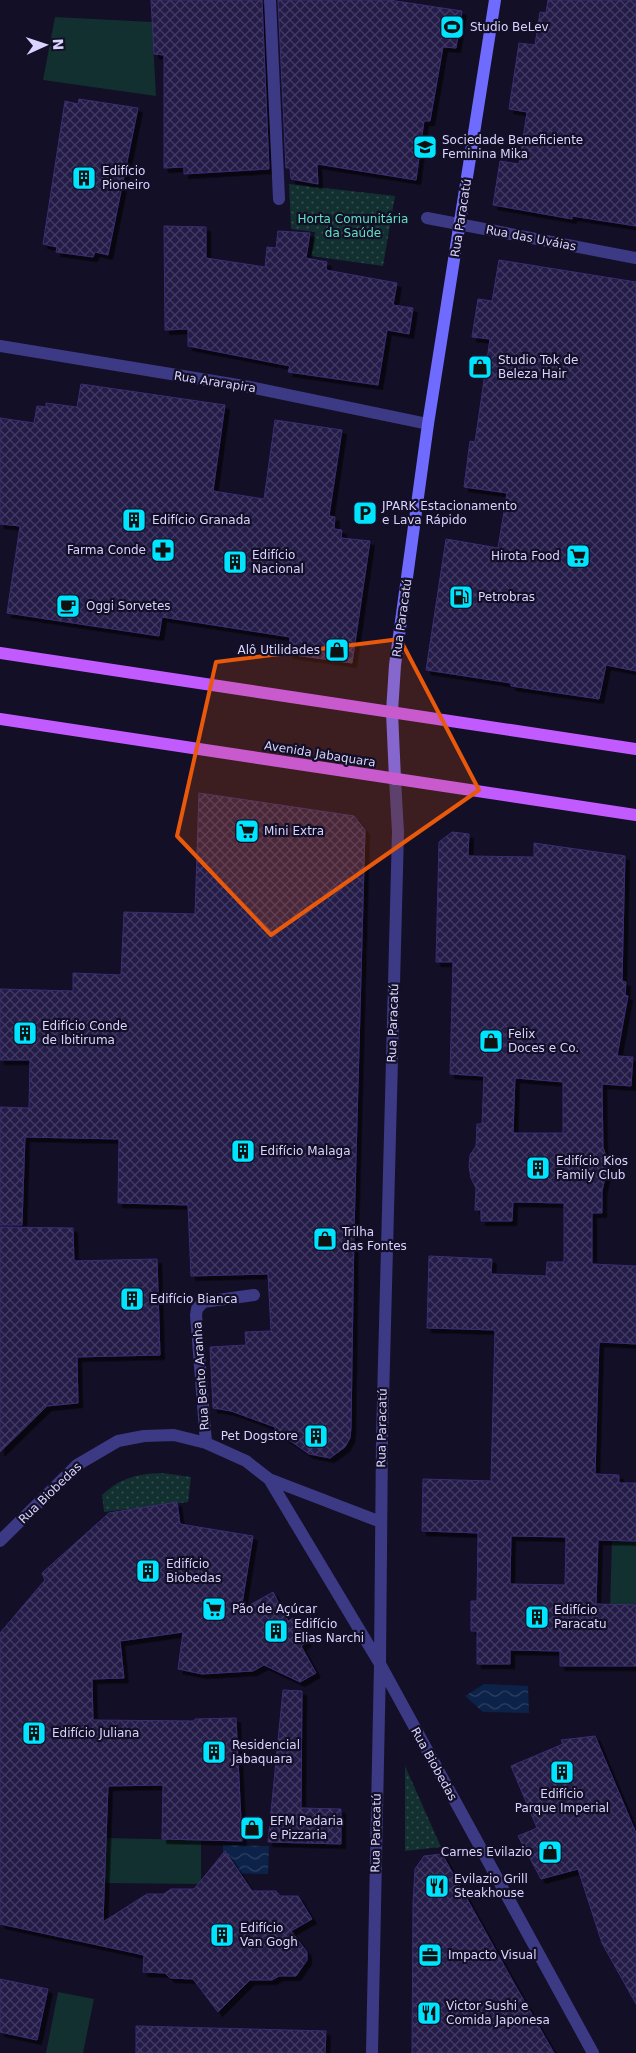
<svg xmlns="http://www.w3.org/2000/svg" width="636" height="2053" font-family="'DejaVu Sans',sans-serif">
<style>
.grass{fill:#12302f}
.park{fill:url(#park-dots)}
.water{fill:url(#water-waves)}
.building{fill:url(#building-cross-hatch);stroke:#3b2d73;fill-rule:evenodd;filter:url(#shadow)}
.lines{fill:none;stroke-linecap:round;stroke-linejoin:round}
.street{stroke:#3d3a85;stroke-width:12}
.secondary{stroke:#6f6bff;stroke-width:12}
.primary{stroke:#c25bff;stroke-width:12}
.marked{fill:#e8590c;fill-opacity:0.2;stroke:#e8590c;stroke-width:4;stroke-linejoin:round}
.labels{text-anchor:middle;stroke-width:4.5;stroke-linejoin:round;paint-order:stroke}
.poi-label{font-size:12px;fill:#d9d4ff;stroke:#130f26;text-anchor:start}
.street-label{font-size:12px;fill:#d9d4ff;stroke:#130f26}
.park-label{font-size:12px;fill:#5fe0c0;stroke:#130f26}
</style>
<defs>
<pattern id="park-dots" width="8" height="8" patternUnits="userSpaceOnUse" patternTransform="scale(1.25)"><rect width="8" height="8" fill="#12302f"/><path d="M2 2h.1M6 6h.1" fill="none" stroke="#344d4e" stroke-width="1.8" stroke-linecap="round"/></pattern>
<pattern id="water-waves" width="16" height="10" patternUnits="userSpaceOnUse" patternTransform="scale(1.25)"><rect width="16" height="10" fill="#0c2248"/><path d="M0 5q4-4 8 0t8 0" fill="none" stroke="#2f4163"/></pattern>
<pattern id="building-cross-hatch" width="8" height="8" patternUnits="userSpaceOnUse" patternTransform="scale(1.25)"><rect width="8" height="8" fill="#241b47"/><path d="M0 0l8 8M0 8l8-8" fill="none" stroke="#433b63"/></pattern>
<filter id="shadow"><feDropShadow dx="4.5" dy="4.5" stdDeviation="0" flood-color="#0009"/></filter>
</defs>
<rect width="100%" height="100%" fill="#130f26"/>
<!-- grass -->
<path class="grass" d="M55,17L152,22L156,96L43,80Z
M612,1540L636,1541V1609H610Z
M105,1838L201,1840V1884L104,1883Z
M58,1992L94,1999L83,2053H46Z"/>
<!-- park -->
<path class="park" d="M289,184L395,196L383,266L311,256L315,232L291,229Z
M163,1473L191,1477L188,1502L104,1512L102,1495C122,1477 137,1474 163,1473Z
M405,1766L441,1847L405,1851Z"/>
<!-- water -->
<path class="water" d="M484,1684L528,1686L529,1713L483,1712L465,1696Z
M223,1845L269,1846L268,1874L223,1873Z"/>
<!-- building -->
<path class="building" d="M151,0H262L269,169L184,174V167L164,168V55L154,54Z
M278,0H389L462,11L456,48L443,47L430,121H424L416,180L317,164L318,184L291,179L290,168H286Z
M548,0H636V226L572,216V219L493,205L500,161L519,164L527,112L509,109L519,43L535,45L540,12L546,13Z
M79,99L138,108L108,255L95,252L93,257L56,252L57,247L43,244L65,101L78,104Z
M164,226L206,227V258L265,267L267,247L276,248L278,231L310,233L306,258L327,262L326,270L397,283L393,305L413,308L409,334L387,330L378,385L288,372L290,366L188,346V329L165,330Z
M499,260L636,282V671L606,665L599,699L511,686V683L426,670L446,539L498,548L507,493L464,487L470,441L475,442L490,339L472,337L478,299L492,301Z
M81,384L225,405L213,491L264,499L275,420L342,430L329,516L335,517L334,529L342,530L341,538L370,541L352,663L288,654L290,637L162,617L159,636L7,613L20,526L0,524V418L34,423L37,406L46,407V403L77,407Z
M199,793L354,816L365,830L354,1231L351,1428L350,1438L345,1447L330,1458L309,1454L292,1442L275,1433V1427L231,1411L213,1408L210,1347L246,1345L245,1332L271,1331L268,1274L191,1276L188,1205L118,1203L119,1139L25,1137L22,1225H0V1107L29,1108L30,1060H0V989L73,991V973L121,975L124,912L195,914Z
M452,832L469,834L468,856L534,857V843L625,856L622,981L626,982L625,995L628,996L617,1056L633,1057L631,1086L602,1084L603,1147L606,1157L607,1169L602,1191V1213H592V1264L636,1266V1344L599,1342L595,1474L619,1475V1483H636V1541L598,1540L596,1604L636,1605V1666H560V1651L510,1650V1664H477V1631H471V1601H477L478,1533L422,1531L423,1479L491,1481L495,1330L427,1328L429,1256L492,1259L491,1274L546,1276L547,1262H564V1203L513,1202L512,1221H481V1210H475L476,1188L471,1178L469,1167L470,1155L476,1146L477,1124H482L484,1076L450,1074L453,962H436L439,842ZM515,1078L563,1082V1133H513ZM511,1536L566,1537L565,1585L510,1584Z
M0,1227L73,1228L74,1261L157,1259L160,1355L77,1357L78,1403L47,1406L0,1452Z
M177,1502L180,1524L253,1536L241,1610L273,1592L288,1621L293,1618L307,1642L301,1646L316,1673L300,1682L264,1665L253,1671L202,1674L178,1669L183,1632L120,1641L124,1678L92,1679L93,1720L195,1721V1719L236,1718L242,1841L162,1839L163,1785L108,1786L103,1922L147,1894H164L171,1889H194L225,1851L252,1891H276L280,1896H298L312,1919L291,1931L307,1952V1960L296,1976H279L272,1980H250L218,2012L193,1979L170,1978L165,1973L143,1972L144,1955L0,1924V1633L45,1580L42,1573L109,1513Z
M283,1690L302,1691L301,1808L341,1809V1844L268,1842Z
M595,1736L636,1833V2004L602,1943L578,1869L541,1879L518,1836L537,1828L511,1766L563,1744L561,1740Z
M442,1854L511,1978L554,2053H412L413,1902L415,1869L424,1856Z
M0,1979L48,1989L37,2040L0,2032Z
M136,2026L326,2031L325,2053H136Z"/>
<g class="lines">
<!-- street -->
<path class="street" d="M270,0L279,199
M427,218L636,258
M0,346L250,387L428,424
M206,1443L196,1315L197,1309L203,1302L254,1295
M269,1479L380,1664L593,2053
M0,1541L77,1465L118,1441L144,1436L174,1435L206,1443L246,1461L269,1479L381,1522
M372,2053L380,1664L382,1438L398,832L395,779"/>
<!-- secondary -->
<path class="secondary" d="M395,779L392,712L395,665L428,424L495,0"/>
<!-- primary -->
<path class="primary" d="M0,653L636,749
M0,719L636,815"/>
</g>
<!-- marked area -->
<path class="marked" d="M400,639L479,790L271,935L177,836L216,662Z"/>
<!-- icons -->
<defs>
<g id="stadium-square" transform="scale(1.25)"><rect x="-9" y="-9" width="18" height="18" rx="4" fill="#00e5ff" stroke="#130f26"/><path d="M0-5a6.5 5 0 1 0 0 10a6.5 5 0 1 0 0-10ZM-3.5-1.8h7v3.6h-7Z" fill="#111"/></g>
<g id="school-square" transform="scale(1.25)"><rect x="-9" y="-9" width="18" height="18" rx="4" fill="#00e5ff" stroke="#130f26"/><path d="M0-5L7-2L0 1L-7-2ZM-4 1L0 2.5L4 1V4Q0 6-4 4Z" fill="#111"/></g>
<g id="building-square" transform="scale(1.25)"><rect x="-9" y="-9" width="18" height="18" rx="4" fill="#00e5ff" stroke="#130f26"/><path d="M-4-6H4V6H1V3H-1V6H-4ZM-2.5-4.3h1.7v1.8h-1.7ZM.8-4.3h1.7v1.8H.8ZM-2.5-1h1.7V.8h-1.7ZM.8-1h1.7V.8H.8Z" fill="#111"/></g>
<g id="shop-square" transform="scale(1.25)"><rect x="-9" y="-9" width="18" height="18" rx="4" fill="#00e5ff" stroke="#130f26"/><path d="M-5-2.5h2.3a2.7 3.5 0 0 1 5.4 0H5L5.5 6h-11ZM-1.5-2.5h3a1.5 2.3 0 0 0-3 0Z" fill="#111"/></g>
<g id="parking-square" transform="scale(1.25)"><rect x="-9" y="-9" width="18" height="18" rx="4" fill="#00e5ff" stroke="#130f26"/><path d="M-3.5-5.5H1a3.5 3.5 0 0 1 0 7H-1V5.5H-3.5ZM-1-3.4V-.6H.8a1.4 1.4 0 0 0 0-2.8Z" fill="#111"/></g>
<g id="pharmacy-square" transform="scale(1.25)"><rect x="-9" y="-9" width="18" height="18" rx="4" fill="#00e5ff" stroke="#130f26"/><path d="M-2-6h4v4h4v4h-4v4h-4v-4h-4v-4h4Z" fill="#111"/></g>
<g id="supermarket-square" transform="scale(1.25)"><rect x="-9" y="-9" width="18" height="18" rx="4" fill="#00e5ff" stroke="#130f26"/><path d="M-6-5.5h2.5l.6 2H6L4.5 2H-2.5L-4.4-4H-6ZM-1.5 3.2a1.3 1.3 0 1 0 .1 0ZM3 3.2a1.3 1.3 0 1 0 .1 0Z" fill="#111"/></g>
<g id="fuel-square" transform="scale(1.25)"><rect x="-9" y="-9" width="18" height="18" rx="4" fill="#00e5ff" stroke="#130f26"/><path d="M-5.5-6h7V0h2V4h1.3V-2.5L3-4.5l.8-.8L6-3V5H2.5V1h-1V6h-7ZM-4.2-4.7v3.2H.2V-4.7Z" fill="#111"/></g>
<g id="cafe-square" transform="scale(1.25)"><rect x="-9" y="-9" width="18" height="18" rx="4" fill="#00e5ff" stroke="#130f26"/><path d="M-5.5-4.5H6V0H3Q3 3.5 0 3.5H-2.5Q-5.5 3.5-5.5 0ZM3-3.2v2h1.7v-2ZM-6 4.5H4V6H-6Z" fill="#111"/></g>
<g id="restaurant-square" transform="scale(1.25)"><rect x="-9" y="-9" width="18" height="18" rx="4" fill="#00e5ff" stroke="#130f26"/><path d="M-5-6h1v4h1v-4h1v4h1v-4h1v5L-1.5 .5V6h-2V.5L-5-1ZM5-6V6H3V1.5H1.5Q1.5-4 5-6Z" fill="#111"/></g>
<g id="office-square" transform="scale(1.25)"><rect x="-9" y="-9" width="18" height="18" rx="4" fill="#00e5ff" stroke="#130f26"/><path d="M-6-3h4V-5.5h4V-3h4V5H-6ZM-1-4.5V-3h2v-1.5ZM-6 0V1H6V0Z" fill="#111"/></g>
</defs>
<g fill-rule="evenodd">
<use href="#stadium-square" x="452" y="27"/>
<use href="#school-square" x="425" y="147"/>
<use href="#building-square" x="84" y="178"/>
<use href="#shop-square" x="480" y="367"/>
<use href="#parking-square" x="365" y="513"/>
<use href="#building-square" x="134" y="520"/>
<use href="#pharmacy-square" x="163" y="550"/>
<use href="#supermarket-square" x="578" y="556"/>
<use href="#building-square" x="235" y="562"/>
<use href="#fuel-square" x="461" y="597"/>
<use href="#cafe-square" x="68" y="606"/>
<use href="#shop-square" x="337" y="650"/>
<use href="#supermarket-square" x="247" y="831"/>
<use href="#building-square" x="25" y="1033"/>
<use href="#shop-square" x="491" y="1041"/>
<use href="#building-square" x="243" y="1151"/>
<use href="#building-square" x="538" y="1168"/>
<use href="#shop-square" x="325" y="1239"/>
<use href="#building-square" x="132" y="1299"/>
<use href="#building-square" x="316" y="1436"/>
<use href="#building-square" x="148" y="1571"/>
<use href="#supermarket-square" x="214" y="1609"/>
<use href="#building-square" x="537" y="1617"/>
<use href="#building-square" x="276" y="1631"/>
<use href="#building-square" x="34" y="1733"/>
<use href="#building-square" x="214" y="1752"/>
<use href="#building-square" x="562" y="1772"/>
<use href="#shop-square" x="252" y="1828"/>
<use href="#shop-square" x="550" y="1852"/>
<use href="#restaurant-square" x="437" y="1886"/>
<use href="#building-square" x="222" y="1935"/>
<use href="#office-square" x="430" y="1955"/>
<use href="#restaurant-square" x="429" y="2013"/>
</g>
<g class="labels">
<!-- poi labels -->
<g class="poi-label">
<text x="470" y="31">Studio BeLev</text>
<text x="442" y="144">Sociedade Beneficiente<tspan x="442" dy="14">Feminina Mika</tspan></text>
<text x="102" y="175">Edifício<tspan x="102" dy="14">Pioneiro</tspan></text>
<text x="498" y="364">Studio Tok de<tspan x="498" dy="14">Beleza Hair</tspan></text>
<text x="382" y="510">JPARK Estacionamento<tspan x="382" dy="14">e Lava Rápido</tspan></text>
<text x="152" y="524">Edifício Granada</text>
<text x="146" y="554" text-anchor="end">Farma Conde</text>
<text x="252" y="559">Edifício<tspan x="252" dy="14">Nacional</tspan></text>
<text x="560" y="560" text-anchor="end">Hirota Food</text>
<text x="478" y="601">Petrobras</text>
<text x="86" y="610">Oggi Sorvetes</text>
<text x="320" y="654" text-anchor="end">Alô Utilidades</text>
<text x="264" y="835">Mini Extra</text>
<text x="42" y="1030">Edifício Conde<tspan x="42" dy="14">de Ibitiruma</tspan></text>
<text x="508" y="1038">Felix<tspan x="508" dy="14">Doces e Co.</tspan></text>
<text x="260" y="1155">Edifício Malaga</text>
<text x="556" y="1165">Edifício Kios<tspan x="556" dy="14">Family Club</tspan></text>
<text x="342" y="1236">Trilha<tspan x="342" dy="14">das Fontes</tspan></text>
<text x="150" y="1303">Edifício Bianca</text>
<text x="298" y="1440" text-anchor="end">Pet Dogstore</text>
<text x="166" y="1568">Edifício<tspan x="166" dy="14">Biobedas</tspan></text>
<text x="232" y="1613">Pão de Açúcar</text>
<text x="554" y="1614">Edifício<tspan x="554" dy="14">Paracatu</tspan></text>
<text x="294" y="1628">Edifício<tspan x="294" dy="14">Elias Narchi</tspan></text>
<text x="52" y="1737">Edifício Juliana</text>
<text x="232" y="1749">Residencial<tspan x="232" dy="14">Jabaquara</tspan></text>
<text x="562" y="1798" text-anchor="middle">Edifício<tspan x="562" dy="14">Parque Imperial</tspan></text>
<text x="270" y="1825">EFM Padaria<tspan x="270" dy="14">e Pizzaria</tspan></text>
<text x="532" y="1856" text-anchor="end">Carnes Evilazio</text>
<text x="454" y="1883">Evilazio Grill<tspan x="454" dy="14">Steakhouse</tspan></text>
<text x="240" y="1932">Edifício<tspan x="240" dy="14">Van Gogh</tspan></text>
<text x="448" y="1959">Impacto Visual</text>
<text x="446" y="2010">Victor Sushi e<tspan x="446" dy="14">Comida Japonesa</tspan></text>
</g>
<!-- street labels -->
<g class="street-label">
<text transform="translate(461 218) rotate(-81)" y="4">Rua Paracatú</text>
<text transform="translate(531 238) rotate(11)" y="4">Rua das Uváias</text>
<text transform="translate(215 382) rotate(9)" y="4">Rua Ararapira</text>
<text transform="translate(402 618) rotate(-82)" y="4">Rua Paracatú</text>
<text transform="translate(320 754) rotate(9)" y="4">Avenida Jabaquara</text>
<text transform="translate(393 1023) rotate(-88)" y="4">Rua Paracatú</text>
<text transform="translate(201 1376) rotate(-94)" y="4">Rua Bento Aranha</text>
<text transform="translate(382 1428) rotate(-89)" y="4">Rua Paracatú</text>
<text transform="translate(50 1493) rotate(-44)" y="4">Rua Biobedas</text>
<text transform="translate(434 1764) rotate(61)" y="4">Rua Biobedas</text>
<text transform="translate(376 1833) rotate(-89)" y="4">Rua Paracatú</text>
</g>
<!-- park labels -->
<g class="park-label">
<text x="353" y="223">Horta Comunitária<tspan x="353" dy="14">da Saúde</tspan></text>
</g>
</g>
<!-- north arrow -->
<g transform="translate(45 45) rotate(87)" stroke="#130f26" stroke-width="4" paint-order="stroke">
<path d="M0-4L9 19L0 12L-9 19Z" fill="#d9d4ff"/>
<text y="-8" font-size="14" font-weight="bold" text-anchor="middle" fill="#d9d4ff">N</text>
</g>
</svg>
